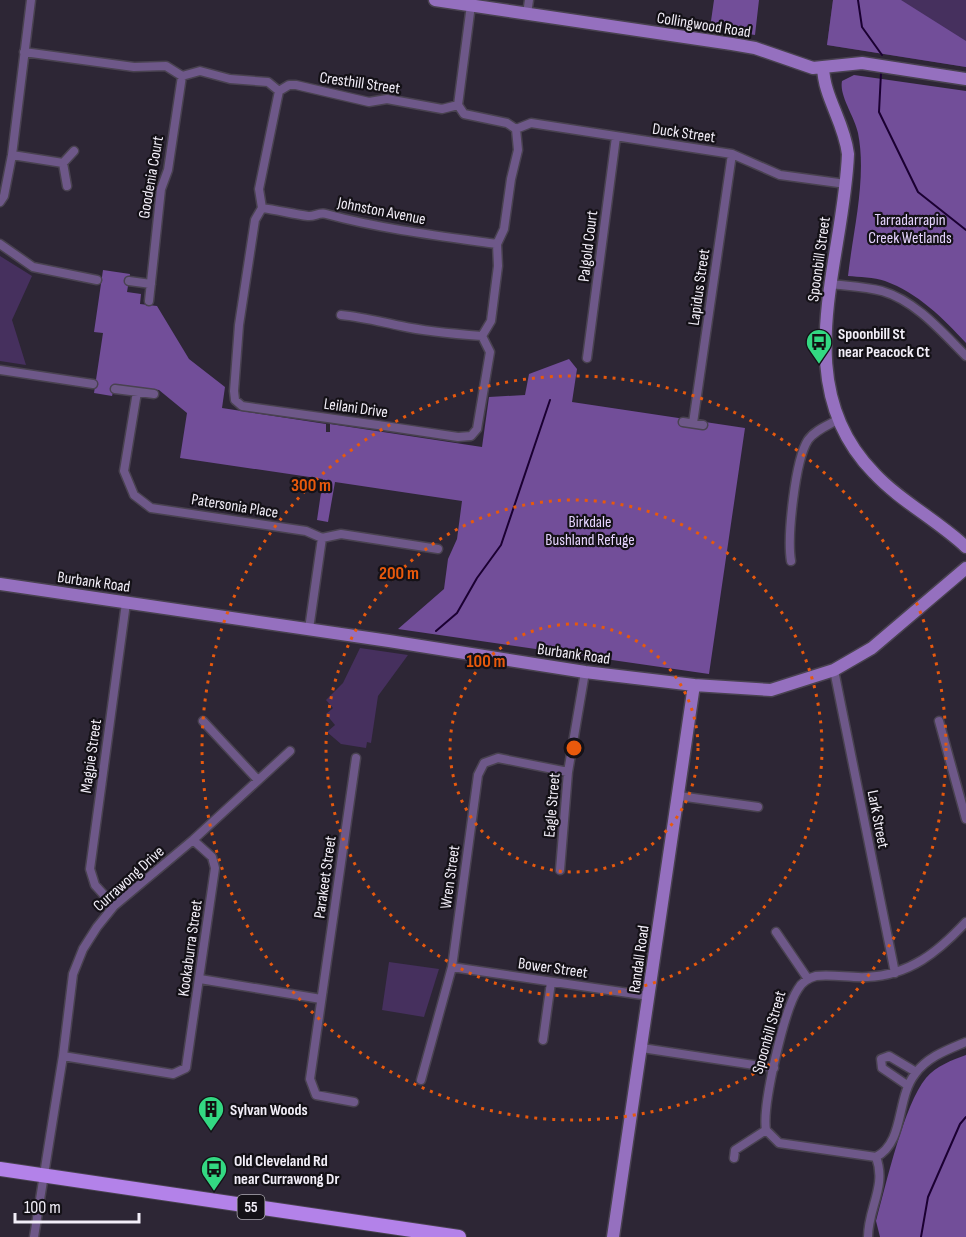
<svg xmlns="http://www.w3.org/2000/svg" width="966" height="1237" font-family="'Sofia Sans Condensed',sans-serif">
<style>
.green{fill:#46305e}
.forest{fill:#724e99}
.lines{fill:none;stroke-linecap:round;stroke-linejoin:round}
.stream{stroke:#1b0032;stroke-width:2}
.street-casing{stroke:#494250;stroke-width:11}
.secondary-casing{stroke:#494250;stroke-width:15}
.primary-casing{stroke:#494250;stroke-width:16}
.street{stroke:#6e5889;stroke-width:8}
.secondary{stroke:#9570bf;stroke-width:12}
.primary{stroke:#b382e9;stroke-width:14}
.ring{fill:none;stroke:#e8590c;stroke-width:3;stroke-dasharray:3 6}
.labels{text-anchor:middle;stroke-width:4.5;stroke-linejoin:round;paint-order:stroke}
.shield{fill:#141117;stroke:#afacb4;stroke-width:1.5}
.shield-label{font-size:15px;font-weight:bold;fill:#f2eef8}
.street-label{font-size:16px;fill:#f2eef8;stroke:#141117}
.park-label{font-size:16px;fill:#e6d4fe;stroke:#141117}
.poi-label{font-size:16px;font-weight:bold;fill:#f2eef8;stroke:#141117;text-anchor:start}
.centre{fill:#e8590c;stroke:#141117;stroke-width:3}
.ring-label{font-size:18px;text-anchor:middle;font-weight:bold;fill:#e8590c;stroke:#141117;stroke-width:4.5;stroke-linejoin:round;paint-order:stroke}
</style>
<rect width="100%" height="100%" fill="#2d2635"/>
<!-- green -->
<path class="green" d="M833,0H966V67L827,45Z
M0,256L32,276L12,320L26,365L0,361Z
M360,648L408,655L378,696L371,743L367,742L366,748L341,744L327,732L335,725L326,714L333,708L326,700L343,683Z
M389,962L439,969L424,1017L382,1010Z"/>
<!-- forest -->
<path class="forest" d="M714,0H759L755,35L710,28Z
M833,0H901L966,41V67L827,45Z
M854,75L966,91V343C943,318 918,293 885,281C874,277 859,277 848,276C853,231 867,178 858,133C855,117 839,96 842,81Z
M103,270L130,274L127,292L141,294L140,304L157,306L189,359L225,387L222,408L326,424V432H330V424L482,447L489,397L525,395L529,374L569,359L577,369L572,402L745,428L709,674L398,629L444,589L448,559L457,539L462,501L335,482L328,522L317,520L323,479L180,458L187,413L159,390L115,384L112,396L94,393L103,333L94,332Z
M966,1055V1237H880L876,1221C886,1185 904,1104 926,1078C936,1066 952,1060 966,1055Z"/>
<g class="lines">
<!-- stream -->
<path class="stream" d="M858,0L862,27L882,55
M881,73L879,112L918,192L966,230
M436,631L457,613L477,578L501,545L550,400
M921,1237L928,1197L960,1124L966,1117"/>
<!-- street casing -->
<g class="street-casing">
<path id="street" d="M527,14L529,0
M24,52L134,67L166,66L182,76L200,71L230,79L268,82L279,91L289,85H296L369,102L387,99L442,109L458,105L464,114L507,123L516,129
M279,91L259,189L262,208L255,220L239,325L234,391L235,400L242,406C315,416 386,426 458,437L471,436L477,429L490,352L482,336L491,321L498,266L497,244L504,229L511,179L518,150L516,129
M458,105L471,5
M516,129L531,123L732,154L780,175L846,184
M12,155L63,163
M67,186L63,163L74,151
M0,202L4,196L12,155L31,0
M262,208C277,210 293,214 308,216C314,217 319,212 326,214C381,229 439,236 497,244
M0,244L33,267L97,280
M129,281L151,284
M831,284C847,286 866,287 882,291C916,301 942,332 966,356
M149,301L161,189L168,170L182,76
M341,315C362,317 381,322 401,326C428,332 455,334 482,336
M587,358L616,137
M0,370L93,384
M115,389L154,394
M137,392L124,471L134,495L151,508L306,531L322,538L341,534L438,549
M683,422L703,425
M693,423L732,154
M791,561C787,537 795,460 808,440C815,430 829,425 839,419
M309,629L322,538
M834,670L895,973
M203,721L257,779
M939,721L966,819
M679,796L758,807
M560,870L568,772L585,672
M114,906L95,885L90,869L126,603
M776,932L808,979
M452,967L649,996
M200,979L321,999
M543,1040L551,982
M642,1048L774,1068
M63,1056L173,1074L186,1068L215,868L212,857L193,840
M421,1080L452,967L478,775L484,763L498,758L568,772
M907,1085L882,1068L881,1059L889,1056L916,1072
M354,1102L316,1095L310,1079L356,758
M766,1130C762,1106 784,1010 798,989C802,982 808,978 816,976C833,974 850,978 867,977C910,975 938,952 966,922
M766,1130L779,1143L876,1157
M876,1157C905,1142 896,1098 915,1074C927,1057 947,1050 966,1042
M734,1158L735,1150L766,1130
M34,1237L63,1056L73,974L83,949L97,927L114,906L193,840L290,751
M868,1237C868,1208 887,1186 876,1157"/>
</g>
<!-- secondary casing -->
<g class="secondary-casing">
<path id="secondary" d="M435,0L732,44L755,48L813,68L862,63L966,79
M823,67C824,98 844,121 848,154C844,261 786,384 874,473C900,501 937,520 966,547
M0,584L389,641L585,672L694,685L771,690L834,670L872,648L966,568
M613,1237L694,685"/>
</g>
<!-- primary casing -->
<g class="primary-casing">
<path id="primary" d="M0,1169L459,1237"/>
</g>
<!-- street -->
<use href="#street" class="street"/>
<!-- secondary -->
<use href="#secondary" class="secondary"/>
<!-- primary -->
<use href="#primary" class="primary"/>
</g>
<!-- distance rings -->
<g class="ring">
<circle cx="574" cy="748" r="124"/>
<circle cx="574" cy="748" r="248"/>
<circle cx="574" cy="748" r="372"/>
</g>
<!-- icons -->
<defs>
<g id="bus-pin" transform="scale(1.35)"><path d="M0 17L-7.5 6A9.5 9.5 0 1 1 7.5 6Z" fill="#33d882" stroke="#141117"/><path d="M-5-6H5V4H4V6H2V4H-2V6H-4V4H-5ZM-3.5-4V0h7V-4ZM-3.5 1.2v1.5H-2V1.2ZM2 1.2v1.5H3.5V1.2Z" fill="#111"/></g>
<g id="building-pin" transform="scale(1.35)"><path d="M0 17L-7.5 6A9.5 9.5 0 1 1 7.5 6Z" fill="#33d882" stroke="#141117"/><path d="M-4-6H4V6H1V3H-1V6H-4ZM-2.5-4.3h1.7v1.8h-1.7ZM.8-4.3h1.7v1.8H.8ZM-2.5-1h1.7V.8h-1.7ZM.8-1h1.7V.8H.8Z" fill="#111"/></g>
</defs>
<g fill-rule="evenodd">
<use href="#bus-pin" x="819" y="342"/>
<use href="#building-pin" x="211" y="1109"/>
<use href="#bus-pin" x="214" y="1169"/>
</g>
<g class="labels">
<!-- shield labels -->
<rect class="shield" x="237.5" y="1195" width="27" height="24" rx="4.5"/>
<g class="shield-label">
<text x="251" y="1212">55</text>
</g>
<!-- street labels -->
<g class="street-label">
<text transform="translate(704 24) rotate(9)" y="6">Collingwood Road</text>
<text transform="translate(360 82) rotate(8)" y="6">Cresthill Street</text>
<text transform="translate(684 132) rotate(8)" y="6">Duck Street</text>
<text transform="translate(150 177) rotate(-80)" y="6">Goodenia Court</text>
<text transform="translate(382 210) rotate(11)" y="6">Johnston Avenue</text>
<text transform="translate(587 246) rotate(-83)" y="6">Palgold Court</text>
<text transform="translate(818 259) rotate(-82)" y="6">Spoonbill Street</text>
<text transform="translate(698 287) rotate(-82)" y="6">Lapidus Street</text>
<text transform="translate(356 407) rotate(8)" y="6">Leilani Drive</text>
<text transform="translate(235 505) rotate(9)" y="6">Patersonia Place</text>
<text transform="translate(94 581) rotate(8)" y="6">Burbank Road</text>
<text transform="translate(574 653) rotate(8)" y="6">Burbank Road</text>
<text transform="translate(90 756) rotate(-82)" y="6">Magpie Street</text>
<text transform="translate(551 805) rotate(-85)" y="6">Eagle Street</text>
<text transform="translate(879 819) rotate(79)" y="6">Lark Street</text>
<text transform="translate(324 877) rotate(-82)" y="6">Parakeet Street</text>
<text transform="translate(449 877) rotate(-82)" y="6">Wren Street</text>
<text transform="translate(128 878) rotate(-42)" y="6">Currawong Drive</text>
<text transform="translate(189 948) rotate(-82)" y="6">Kookaburra Street</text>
<text transform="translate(638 959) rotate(-82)" y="6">Randall Road</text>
<text transform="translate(553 967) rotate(8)" y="6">Bower Street</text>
<text transform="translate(768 1032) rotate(-74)" y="6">Spoonbill Street</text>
</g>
<!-- park labels -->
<g class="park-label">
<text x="910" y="225">Tarradarrapin<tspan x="910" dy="18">Creek Wetlands</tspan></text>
<text x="590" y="527">Birkdale<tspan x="590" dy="18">Bushland Refuge</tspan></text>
</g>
<!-- poi labels -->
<g class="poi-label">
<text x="838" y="339">Spoonbill St<tspan x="838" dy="18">near Peacock Ct</tspan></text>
<text x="230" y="1115">Sylvan Woods</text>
<text x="234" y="1166">Old Cleveland Rd<tspan x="234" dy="18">near Currawong Dr</tspan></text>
</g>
</g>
<circle cx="574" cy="748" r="9" class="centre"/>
<g class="ring-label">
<text x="311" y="491">300 m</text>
<text x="399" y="579">200 m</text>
<text x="486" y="667">100 m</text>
</g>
<!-- scale -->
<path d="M15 1213v9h124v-9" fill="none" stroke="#f2eef8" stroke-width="3"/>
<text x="24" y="1213" font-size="18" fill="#f2eef8" stroke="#141117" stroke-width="4.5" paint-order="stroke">100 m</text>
</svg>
